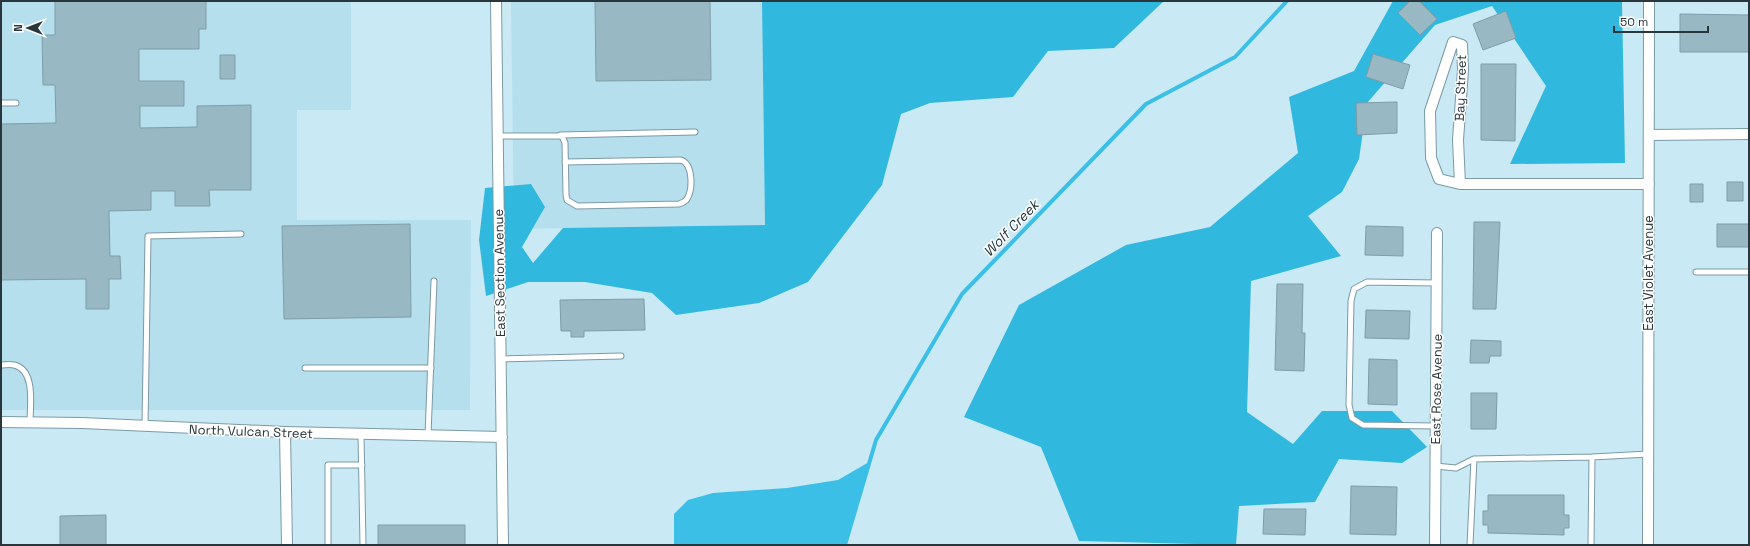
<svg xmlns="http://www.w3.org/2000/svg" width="1750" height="546" font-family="'Space Grotesk',sans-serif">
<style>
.built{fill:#b6dfee}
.forest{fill:#31b8df}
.water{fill:#3bbfe7}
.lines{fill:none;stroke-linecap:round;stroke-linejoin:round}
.stream{stroke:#3bbfe7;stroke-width:4}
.building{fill:#98b8c3;stroke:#7e9da8}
.lane-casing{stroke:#7b9aa5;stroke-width:7}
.street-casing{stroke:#7b9aa5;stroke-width:12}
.lane{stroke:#fff;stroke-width:5}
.street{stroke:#fff;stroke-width:10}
.labels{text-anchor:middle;stroke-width:3;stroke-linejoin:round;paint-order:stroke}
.street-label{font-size:13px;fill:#29363b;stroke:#fff}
.water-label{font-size:14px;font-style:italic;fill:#172d34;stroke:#fff}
</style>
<rect width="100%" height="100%" fill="#c9e9f5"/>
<!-- built -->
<path class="built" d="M1,1H351V110H297V220H471L470,410H1Z
M511,1H762L765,225L514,229Z"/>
<!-- forest -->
<path class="forest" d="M762,1H1164L1114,48L1048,51L1013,97L930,103L901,114L882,185L808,282L759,303L676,315L652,293L585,282H528L486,296L479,240L485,188L531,184L545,207L522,247L533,263L563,228L765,225Z
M1393,1H1622L1625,163L1510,164L1546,86L1492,6L1435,25L1367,103L1359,159L1342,192L1308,216L1341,256L1251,281L1247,412L1293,444L1322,411H1392L1427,447L1402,463L1339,459L1315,502L1239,506L1236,545L1079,541L1041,447L964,417L1019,305L1126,245L1210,227L1298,153L1289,97L1354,71Z"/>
<!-- water -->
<path class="water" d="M869,462L845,545H674V514L688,500L713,493L787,488L838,480Z"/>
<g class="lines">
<!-- stream -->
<path class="stream" d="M845,545L876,440L962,294L1146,104L1235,57L1287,1"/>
</g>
<!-- building -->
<path class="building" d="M55,1H206V29H199V49H139V81H184V106H140V128L197,127V106L251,105V190H209L210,206H175V191H151V210L109,211L110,256H120L121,279H109V309H86V279L1,280V124L56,123L55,85H43L42,35H55Z
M595,1H710L711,80L596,81Z
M1410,1H1419L1437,19L1420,35L1398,13Z
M1506,11L1516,38L1483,50L1473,24Z
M1680,14L1749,15V52H1680Z
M1373,54L1410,65L1403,89L1366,77Z
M220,55H235V79H220Z
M1481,64H1516L1515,141L1481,140Z
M1397,102V133L1357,135L1356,103Z
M1727,182H1743V201H1727Z
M1690,184H1703V202H1690Z
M1474,222H1500L1496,309H1473Z
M410,224L411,317L284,319L282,226Z
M1717,224H1749V247H1717Z
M1366,226L1403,227V256L1365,255Z
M1277,284H1303L1302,333H1305L1304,371L1275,370Z
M644,299L645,330L584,331V337H571V331H561L560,300Z
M1366,310L1410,311L1409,339L1365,338Z
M1471,340L1501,341V356H1490L1489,363H1470Z
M1369,359L1397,360V405L1368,404Z
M1471,393H1497L1496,429H1471Z
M1351,486L1397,487L1396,535L1350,534Z
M1488,495H1564V515H1569V528H1564V535L1488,533V525H1483V511H1488Z
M1264,509H1306L1305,535L1263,534Z
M106,515V545H60V516Z
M378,525H465V545H378Z"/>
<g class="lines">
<!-- lane casing -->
<g class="lane-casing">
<path id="lane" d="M1,103H16
M560,135L695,132
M498,136H562L565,143L566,195L567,200L577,206L679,204C682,203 685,202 687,199C693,189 693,164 681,160L565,162
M1696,272H1749
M500,359L621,356
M1,365C5,365 10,364 14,365C36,370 30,406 30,422
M305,368H431
M145,426L148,236L241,234
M1435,426L1363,425L1352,418L1349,405L1351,301L1354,289L1367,282L1437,283
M361,434L363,545
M428,435L434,281
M1435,466L1456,468L1474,459L1592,457L1648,454
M328,545V465H362
M1470,545L1474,459
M1591,545L1592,457"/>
</g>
<!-- street casing -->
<g class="street-casing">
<path id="street" d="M496,1L503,545
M1453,42L1462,45L1463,70L1458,140L1460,184L1439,179L1431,158L1430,111Z
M1649,135L1749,134
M1460,184H1649
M1,422L82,423L285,432L502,437
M285,432L287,545
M1435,545L1437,233
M1648,545L1649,1"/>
</g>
<!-- lane -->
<use href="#lane" class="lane"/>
<!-- street -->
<use href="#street" class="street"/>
</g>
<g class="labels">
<!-- street labels -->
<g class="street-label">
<text transform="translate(1460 88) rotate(-88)" y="5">Bay Street</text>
<text transform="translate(499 273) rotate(-91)" y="5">East Section Avenue</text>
<text transform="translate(1648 273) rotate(-90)" y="5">East Violet Avenue</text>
<text transform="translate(1436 389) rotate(-89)" y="5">East Rose Avenue</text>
<text transform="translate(251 431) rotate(2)" y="5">North Vulcan Street</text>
</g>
<!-- water labels -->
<g class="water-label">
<text transform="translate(1011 228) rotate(-46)" y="5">Wolf Creek</text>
</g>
</g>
<!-- border -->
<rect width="1750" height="546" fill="none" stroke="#29363b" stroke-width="4"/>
<!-- north arrow -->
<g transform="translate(28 28) rotate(270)" stroke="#ffffff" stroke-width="3" paint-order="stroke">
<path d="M0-3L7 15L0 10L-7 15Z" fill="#29363b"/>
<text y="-6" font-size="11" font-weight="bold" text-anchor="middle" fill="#29363b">N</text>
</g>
<!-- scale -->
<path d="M1614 26v6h94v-6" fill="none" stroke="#29363b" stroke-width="2"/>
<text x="1620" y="26" font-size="12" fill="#29363b" stroke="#ffffff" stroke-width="3" paint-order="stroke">50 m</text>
</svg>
